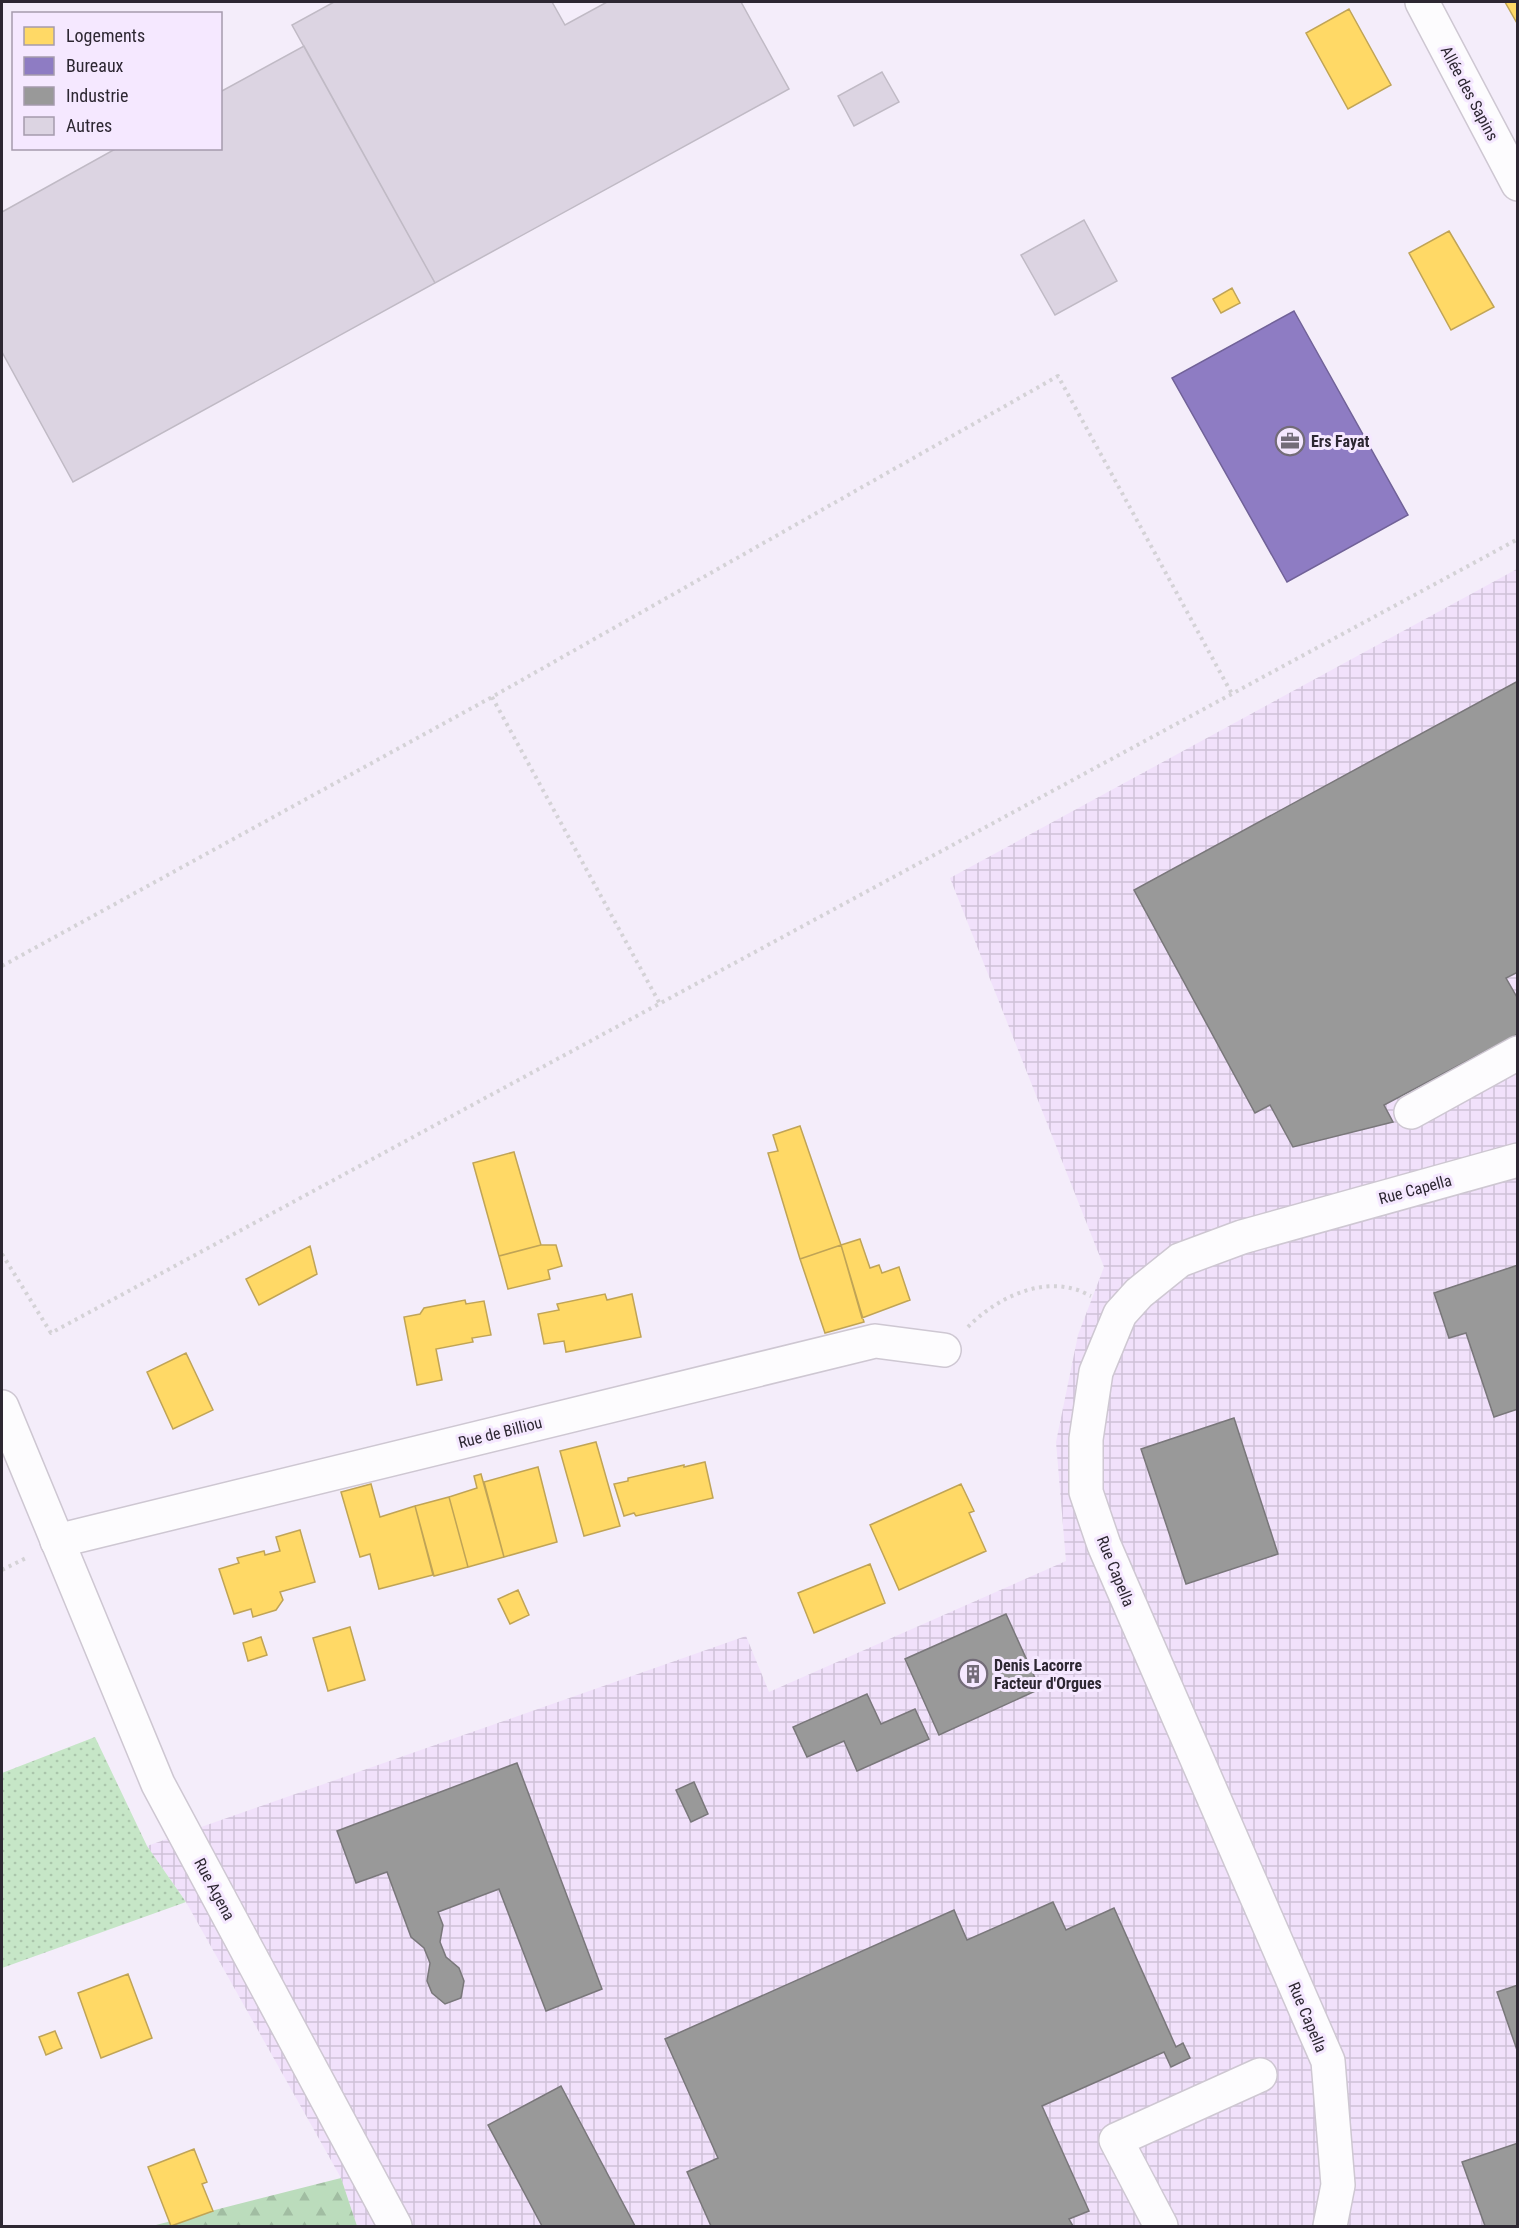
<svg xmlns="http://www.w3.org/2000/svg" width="1519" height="2228" font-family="'Roboto Condensed',sans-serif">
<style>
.industrial{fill:url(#industrial-grid)}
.grass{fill:url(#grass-dots)}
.forest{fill:url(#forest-firs)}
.homes{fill:#ffd966;stroke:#c0a456;stroke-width:1.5}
.offices{fill:#8e7cc3;stroke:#716298;stroke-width:1.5}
.industry{fill:#999;stroke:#79777a;stroke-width:1.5}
.building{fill:#dcd4e2;stroke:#c0bac5;stroke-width:1.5}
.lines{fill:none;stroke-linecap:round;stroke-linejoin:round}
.minor-casing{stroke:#cec7d2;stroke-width:36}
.major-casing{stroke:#cec7d2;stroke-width:36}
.path{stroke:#d4d2d6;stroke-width:4;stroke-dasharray:3 4.5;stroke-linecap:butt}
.minor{stroke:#fdfcfe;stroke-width:33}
.major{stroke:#fdfcfe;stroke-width:33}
.labels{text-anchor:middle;stroke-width:6;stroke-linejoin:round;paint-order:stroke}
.street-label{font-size:16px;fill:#2d2732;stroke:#f5e8ff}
.poi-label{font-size:16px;font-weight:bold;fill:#2d2732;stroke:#f5e8ff;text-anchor:start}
</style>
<defs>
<pattern id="industrial-grid" width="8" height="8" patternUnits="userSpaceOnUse" patternTransform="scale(1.5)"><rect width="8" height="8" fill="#f1e1fb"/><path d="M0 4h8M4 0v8" fill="none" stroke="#cfc1d8"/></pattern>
<pattern id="grass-dots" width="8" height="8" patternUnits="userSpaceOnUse" patternTransform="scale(1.5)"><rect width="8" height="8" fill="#c6e6c7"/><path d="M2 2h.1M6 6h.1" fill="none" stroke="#aac5ab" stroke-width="1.8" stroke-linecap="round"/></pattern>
<pattern id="forest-firs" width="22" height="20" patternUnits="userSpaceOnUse" patternTransform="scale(1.5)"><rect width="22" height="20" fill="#bbdcbc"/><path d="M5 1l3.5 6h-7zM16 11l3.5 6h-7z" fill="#a1bda2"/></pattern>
</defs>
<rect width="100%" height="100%" fill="#f4edfa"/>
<!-- industrial -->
<path class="industrial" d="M1517,569V2226H357L341,2178L186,1902L147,1846L746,1636L769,1692L1066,1561L1056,1442L1078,1335L1104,1267L950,878Z"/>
<!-- grass -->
<path class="grass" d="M95,1737L147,1846L186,1902L2,1968V1773Z"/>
<!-- forest -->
<path class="forest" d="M341,2178L357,2226H152Z"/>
<!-- homes -->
<path class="homes" d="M1505,2H1518V25Z
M1349,9L1391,85L1348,109L1306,33Z
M1449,231L1494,307L1451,330L1409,253Z
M1232,288L1240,303L1221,313L1213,299Z
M800,1126L841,1245L800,1259L768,1153L778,1151L773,1135Z
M514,1152L541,1245L499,1256L473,1163Z
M860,1239L870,1268L879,1265L882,1273L899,1267L910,1300L862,1318L841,1245Z
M541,1245H556L562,1266L548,1270L550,1279L508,1289L499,1256Z
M841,1245L864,1322L825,1333L800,1259Z
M310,1246L317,1274L259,1305L246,1279Z
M605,1294L607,1300L632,1294L641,1337L566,1352L564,1341L544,1344L538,1314L559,1310L557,1304Z
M465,1300L466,1304L484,1301L491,1335L472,1338L473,1342L436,1349L442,1380L417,1385L404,1317L420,1314L424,1308Z
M186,1353L213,1410L173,1429L147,1372Z
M596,1442L620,1526L584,1536L560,1451Z
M705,1462L713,1498L636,1516L634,1513L624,1516L614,1484L628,1481V1478L684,1465V1467Z
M538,1467L557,1542L504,1557L484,1482Z
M481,1474L504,1557L468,1567L449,1497L477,1488L474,1476Z
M371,1484L380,1517L415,1506L433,1575L379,1589L370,1554L360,1557L341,1492Z
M961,1484L974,1511L969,1513L986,1551L899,1590L870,1525Z
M449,1497L468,1567L434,1576L415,1506Z
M300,1530L315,1582L280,1592L283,1600L276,1610L253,1617L251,1609L234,1614L219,1569L239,1563L237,1558L264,1551L265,1555L280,1551L276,1537Z
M870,1564L885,1603L814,1633L798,1593Z
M518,1590L529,1615L510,1624L498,1599Z
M350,1627L365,1680L328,1691L313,1638Z
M261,1637L267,1655L248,1661L243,1643Z
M128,1974L152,2038L101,2058L78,1993Z
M55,2031L62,2048L46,2055L39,2037Z
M194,2149L207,2182L202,2184L213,2211L171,2226L148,2167Z"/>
<!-- offices -->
<path class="offices" d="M1294,311L1408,515L1287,582L1172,378Z"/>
<!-- industry -->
<path class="industry" d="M1518,681V972L1506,978L1518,999V1034L1384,1105L1393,1122L1293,1147L1270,1105L1255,1113L1134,890Z
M1518,1265V1409L1494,1417L1466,1333L1449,1338L1434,1293Z
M1234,1418L1278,1554L1186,1584L1141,1449Z
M1006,1614L1040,1689L939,1735L905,1659Z
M867,1694L881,1724L915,1709L929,1739L857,1771L844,1741L807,1757L793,1727Z
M517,1763L602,1989L546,2011L499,1889L438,1912L443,1925L440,1942L446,1957L459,1968L464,1981L461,1998L445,2004L432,1993L427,1981L430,1963L424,1948L411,1937L387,1872L356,1883L337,1831Z
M694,1782L708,1814L691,1822L676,1790Z
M1053,1902L1066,1930L1114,1908L1176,2047L1183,2043L1190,2058L1171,2067L1164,2052L1042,2106L1089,2211L1069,2219L1073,2226H711L687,2172L718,2158L665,2039L954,1910L967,1940Z
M1518,1985V2053L1497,1992Z
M561,2086L635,2226H542L488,2125Z
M1518,2143V2226H1485L1462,2162Z"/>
<!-- building -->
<path class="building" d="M334,2H552L565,25L607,2H741L789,89L435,283L292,25Z
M304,46L435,283L73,482L2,352V212L117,148H220V92Z
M882,72L899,102L854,126L838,96Z
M1084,220L1117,281L1055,315L1021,255Z"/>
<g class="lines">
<!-- minor casing -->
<g class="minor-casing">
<path id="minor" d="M1422,2L1518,184
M1411,1112L1518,1053
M57,1541L875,1341L944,1350
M1161,2226L1116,2140L1260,2075
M1330,2226L1338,2185L1328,2061L1104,1545L1086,1492V1439L1096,1372L1120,1314L1139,1293L1180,1260L1242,1237L1518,1160"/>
</g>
<!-- major casing -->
<g class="major-casing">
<path id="major" d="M2,1407L158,1784L395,2226"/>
</g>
<!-- path -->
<path class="path" d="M492,697L660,1004
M2,966L492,697L1058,376L1232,694
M2,1254L51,1333L1518,539
M968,1327C993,1301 1036,1278 1074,1289C1080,1290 1086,1294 1091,1296
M2,1570L28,1557"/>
<!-- minor -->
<use href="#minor" class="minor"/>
<!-- major -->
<use href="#major" class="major"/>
</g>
<!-- icons -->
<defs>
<g id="office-ring" transform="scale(1.5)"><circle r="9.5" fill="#f5e8ff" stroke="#736c78" stroke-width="1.5"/><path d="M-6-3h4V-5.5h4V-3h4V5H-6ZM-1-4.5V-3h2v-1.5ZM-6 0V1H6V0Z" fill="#736c78"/></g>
<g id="building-ring" transform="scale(1.5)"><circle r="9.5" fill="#f5e8ff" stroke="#736c78" stroke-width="1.5"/><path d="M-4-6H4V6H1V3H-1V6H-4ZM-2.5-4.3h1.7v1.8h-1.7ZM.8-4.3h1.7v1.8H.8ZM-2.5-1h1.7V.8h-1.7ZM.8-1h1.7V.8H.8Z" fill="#736c78"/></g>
</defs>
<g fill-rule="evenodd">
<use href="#office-ring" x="1290" y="441"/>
<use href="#building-ring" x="973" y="1674"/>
</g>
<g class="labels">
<!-- street labels -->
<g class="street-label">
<text transform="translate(1470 93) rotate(62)" y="6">Allée des Sapins</text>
<text transform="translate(1415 1189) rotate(-15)" y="6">Rue Capella</text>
<text transform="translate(500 1432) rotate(-14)" y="6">Rue de Billiou</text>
<text transform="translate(1116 1571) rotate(68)" y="6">Rue Capella</text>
<text transform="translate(215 1889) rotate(62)" y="6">Rue Agena</text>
<text transform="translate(1308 2017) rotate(67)" y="6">Rue Capella</text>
</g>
<!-- poi labels -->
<g class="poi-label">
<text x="1311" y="447">Ers Fayat</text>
<text x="994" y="1671">Denis Lacorre<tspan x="994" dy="18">Facteur d'Orgues</tspan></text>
</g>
</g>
<!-- border -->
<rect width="1519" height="2228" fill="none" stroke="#2d2732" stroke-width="6"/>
<!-- legend -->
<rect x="12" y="12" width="210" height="138" fill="#f5e8ff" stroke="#a59bad" stroke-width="1.5"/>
<rect x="24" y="27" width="30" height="18" fill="#ffd966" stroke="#a59bad" stroke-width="1.5"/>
<text x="66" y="42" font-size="18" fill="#2d2732">Logements</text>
<rect x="24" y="57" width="30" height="18" fill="#8e7cc3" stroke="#a59bad" stroke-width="1.5"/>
<text x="66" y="72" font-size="18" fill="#2d2732">Bureaux</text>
<rect x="24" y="87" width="30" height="18" fill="#999999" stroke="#a59bad" stroke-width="1.5"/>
<text x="66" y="102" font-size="18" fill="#2d2732">Industrie</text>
<rect x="24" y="117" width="30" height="18" fill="#dcd4e2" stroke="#a59bad" stroke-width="1.5"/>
<text x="66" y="132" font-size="18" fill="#2d2732">Autres</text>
</svg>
